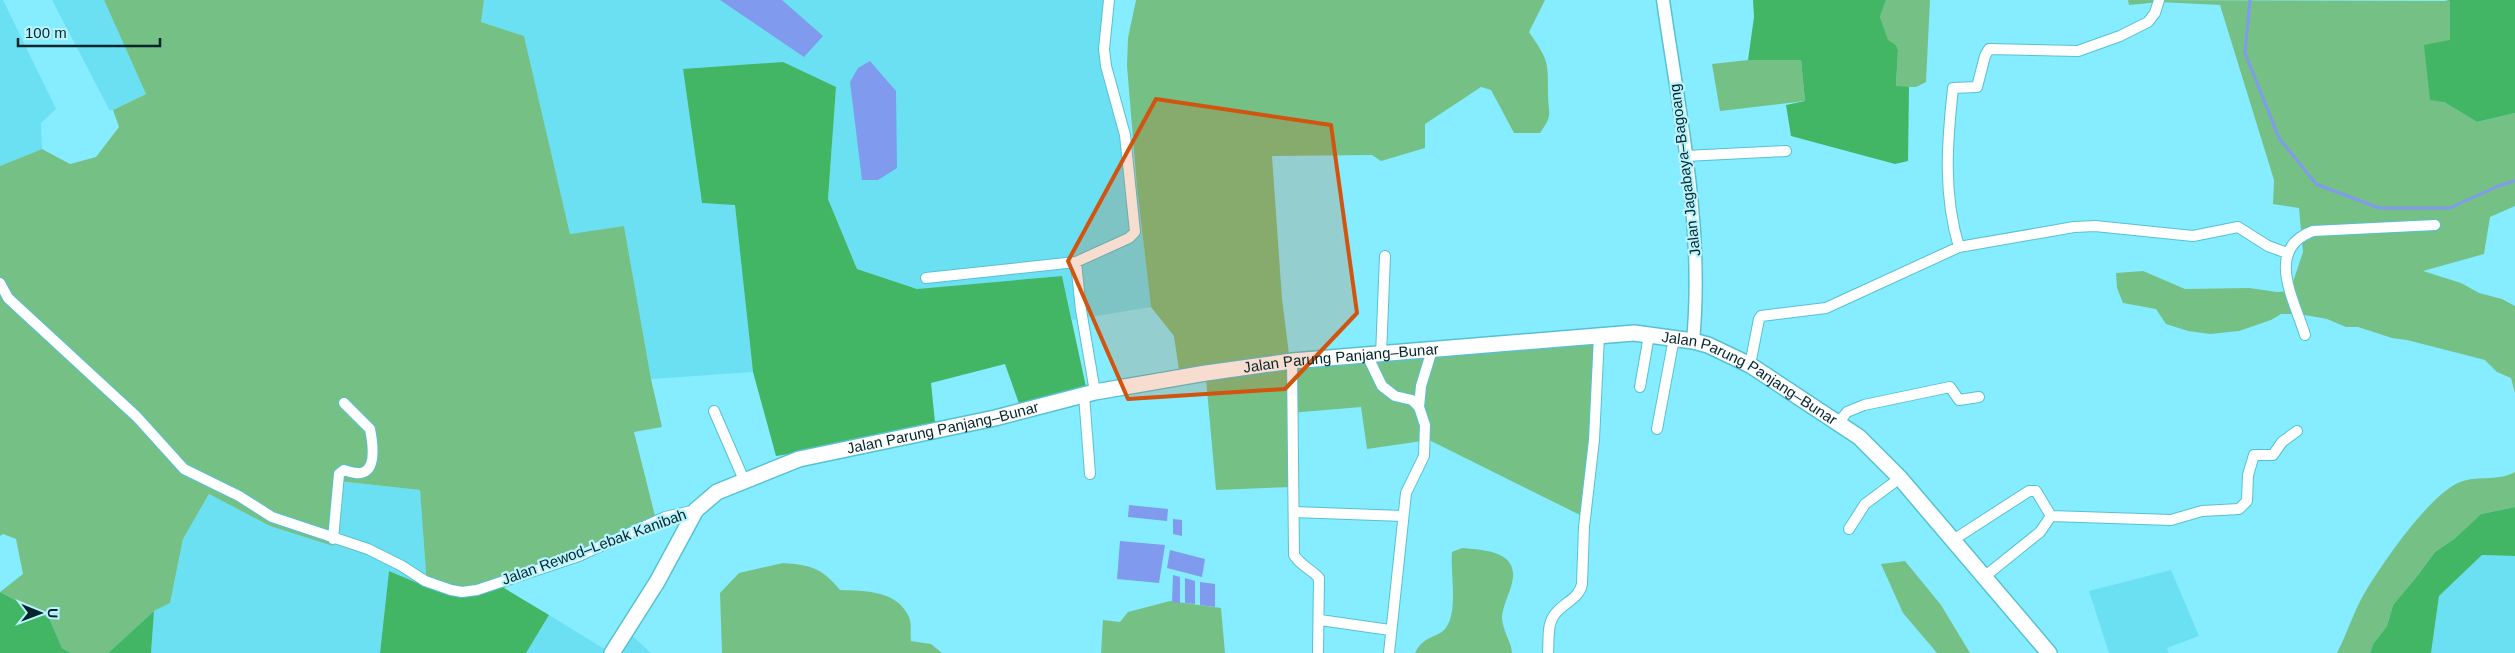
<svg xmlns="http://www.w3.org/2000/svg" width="2515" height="653" font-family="Arial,sans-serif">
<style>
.built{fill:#6be0f3}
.green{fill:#75c085}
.forest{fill:#42b664}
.water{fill:#809aee}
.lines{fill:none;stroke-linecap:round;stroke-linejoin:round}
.stream{stroke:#809aee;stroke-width:3}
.minor-casing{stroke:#57c1d2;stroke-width:12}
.tertiary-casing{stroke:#57c1d2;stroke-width:15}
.primary-casing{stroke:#57c1d2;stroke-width:18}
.minor{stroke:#fff;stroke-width:10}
.tertiary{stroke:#fff;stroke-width:12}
.primary{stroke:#fff;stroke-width:15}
.marked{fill:#d1540f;fill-opacity:0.2;stroke:#d1540f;stroke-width:4;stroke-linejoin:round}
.labels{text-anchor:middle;stroke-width:4.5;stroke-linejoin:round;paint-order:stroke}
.street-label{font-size:15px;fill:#03262c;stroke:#baf4fe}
</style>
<rect width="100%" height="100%" fill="#85edff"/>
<!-- built -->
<path class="built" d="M0,0H3L56,109L41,123L42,149L0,166Z
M52,0H104L146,94L110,111Z
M484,0H1113L1103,69L1137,187L1151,307L1072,320L1062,276L917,289L857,269L828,199L836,87L683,69L702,203L735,204L753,372L651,379L624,226L570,234L524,36L481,22Z
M338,481L420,490L427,587L389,571L380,653H151L154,611L170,603L183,539L209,494L270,526L333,546Z
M2482,555L2515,556V653H2431L2439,596Z
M2171,570L2199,636L2167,648L2169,653H2109L2089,591Z
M549,615L611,653H526Z
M627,631L651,653H613Z"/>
<!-- green -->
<path class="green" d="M104,0H484L481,22L524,36L570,234L624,226L651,379L662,427L634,432L656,520L504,588L427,587L420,490L338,481L333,546L270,526L209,494L183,539L170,603L154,611L108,653H71L62,648L49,618L0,592L23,574L16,539L3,534L0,536V166L42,149L70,164L96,157L119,127L113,110L146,94Z
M1136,0H1545L1529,32C1548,60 1548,60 1548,93C1548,115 1554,113 1540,133H1514L1491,90L1481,87L1425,124V148L1381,161L1372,155L1272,156L1282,299L1290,362L1595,335L1588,497L1580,515L1429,440L1367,449L1361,407L1290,413L1292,487L1216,490L1205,368L1179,370L1174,336L1151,307L1137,187L1127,66L1128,38Z
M1886,0H1930L1926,82L1916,87H1896L1898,50L1896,45L1888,41L1880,17Z
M2128,0L2450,1V40L2444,102L2477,122L2515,113V206L2490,217L2484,254L2423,271L2461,283L2479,293L2502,299L2515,306V393L2511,378L2497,372L2485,360L2407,340L2392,338L2358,327H2346L2327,319L2299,314H2281L2271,320L2239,331L2210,334L2188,331L2166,324L2156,309L2123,303L2117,288L2116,273L2143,271L2185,289L2249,288L2277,292L2290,291L2303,252L2299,208L2273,204L2274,180L2220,5L2160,2L2129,5Z
M1748,60H1801L1805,101L1720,111L1712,64Z
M2515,472V507L2481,514L2454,539L2435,552L2418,575L2393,605L2387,626L2373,644L2370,653H2337C2347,634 2353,613 2364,594C2381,565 2432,490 2463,481C2480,476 2499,481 2515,472Z
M1462,548C1484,550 1520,551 1512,583C1509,595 1503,605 1502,617C1502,630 1512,643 1512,653H1415C1424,635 1437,638 1445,629C1459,612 1450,573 1452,552Z
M1905,561L1941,605L1970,653H1937L1903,613L1881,564Z
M783,563C811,565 822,568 840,590C865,591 897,590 909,617C912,624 910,633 911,641L931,644L942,653H722L720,593L739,573Z
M1170,601L1221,608L1225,653H1101L1103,620L1120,622L1128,612Z"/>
<!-- forest -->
<path class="forest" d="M1753,0H1886L1880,17L1888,40L1896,45L1898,50L1896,86L1909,87L1908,161L1895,164L1791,136L1786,105L1805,101L1801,60H1748L1754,17Z
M2445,0H2515V113L2477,122L2444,102L2430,100L2424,45L2450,40V1Z
M783,62L836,87L828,199L857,269L917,289L1062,276L1088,396L1023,415L1005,364L931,383L936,432L776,456L753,372L735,205L702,203L683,69Z
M2515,507V556L2482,555L2439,596L2431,653H2370L2373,644L2387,626L2393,605L2418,575L2435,552L2454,539L2481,514Z
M389,571L427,587L504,588L549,615L526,653H380Z
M0,592L49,618L62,648L71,653H0Z
M154,611L151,653H108Z"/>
<!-- water -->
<path class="water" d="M720,0H782L823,36L804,57Z
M870,61L896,91L897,168L878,180H862L850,82L858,68Z
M1129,505L1168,509L1167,521L1128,517Z
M1173,519L1182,520V536L1173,534Z
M1120,541L1165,545L1159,583L1117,579Z
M1170,550L1205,559L1202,577L1167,568Z
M1173,575L1180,577V603L1172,602Z
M1185,578L1195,581V604L1185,603Z
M1200,582L1215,584V607L1200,605Z"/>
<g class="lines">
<!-- stream -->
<path class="stream" d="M2250,0L2245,53L2279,138L2316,184L2379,208H2450L2498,186L2515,181"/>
<!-- minor casing -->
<g class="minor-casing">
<path id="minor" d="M1685,156L1786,151
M1959,247C1943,194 1947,143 1953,88L1977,87L1985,56L1989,49L2078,51L2120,36L2148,22L2155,13L2159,0
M1076,262L1081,310L1095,392
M926,278L1076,262L1129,238L1135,232L1125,135L1106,66L1104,49L1109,0
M0,283L8,298L137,417L184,469L239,496L272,517L368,549L402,566L425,581L451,590L462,592L477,590L579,556L665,517L696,510
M2305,335C2294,299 2264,249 2313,231L2435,225
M1367,355L1382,386L1395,396L1412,400L1419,407L1425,425L1424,456L1406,493L1389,653
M1381,355L1385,256
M1292,361L1294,555C1301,566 1311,569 1319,578L1318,653
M1750,365L1759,319L1761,316L1826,308L1959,247L2074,227L2095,226L2193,236L2238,227L2268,246L2287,253
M1640,387L1649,335
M1084,395L1090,474
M1419,407L1421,386L1432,350
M714,411L744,480
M1839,422L1847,412L1864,405L1950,387L1959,400L1979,397
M1657,429L1674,338
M1294,512L1403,516
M2051,516L2171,520L2202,511L2239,509L2247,501L2248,475L2254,455H2273L2282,442L2297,431
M1849,529L1865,504L1900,478
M333,539L339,474L344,470C351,472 358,475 364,472C377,466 372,439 370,429L344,403
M1953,540L2029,491H2036L2051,516
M1984,577L2040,532L2051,516
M1320,620L1390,630
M1548,653C1549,642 1547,626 1553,617C1561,603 1579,600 1582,584L1584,527L1594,440L1599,336"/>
</g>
<!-- tertiary casing -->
<g class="tertiary-casing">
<path id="tertiary" d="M1663,0C1679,112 1704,227 1693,341"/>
</g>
<!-- primary casing -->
<g class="primary-casing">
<g id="primary">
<path id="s1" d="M612,653L657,582L696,510L717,492L799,459L995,418L1095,392L1206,373L1292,361L1634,333L1693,341L1708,345L1750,365L1859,437L1900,478L2049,653"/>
</g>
</g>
<!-- minor -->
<use href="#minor" class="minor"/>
<!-- tertiary -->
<use href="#tertiary" class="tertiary"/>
<!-- primary -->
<use href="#primary" class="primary"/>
</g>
<!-- marked area -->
<path class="marked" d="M1156,99L1331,125L1357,313L1285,389L1128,399L1068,261Z"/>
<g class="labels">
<!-- street labels -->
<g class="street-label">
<text transform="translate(1685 170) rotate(-97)" y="5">Jalan Jagabaya–Bagoang</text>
<text dy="5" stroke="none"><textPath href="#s1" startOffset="834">Jalan Parung Panjang–Bunar</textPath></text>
<text dy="5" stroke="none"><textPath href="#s1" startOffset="1254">Jalan Parung Panjang–Bunar</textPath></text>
<text dy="5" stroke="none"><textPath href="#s1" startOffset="429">Jalan Parung Panjang–Bunar</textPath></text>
<text transform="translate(594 547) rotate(-20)" y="5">Jalan Rewod–Lebak Kanibah</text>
</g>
</g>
<!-- north arrow -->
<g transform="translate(40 613) rotate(91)" stroke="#baf4fe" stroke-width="4" paint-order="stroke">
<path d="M0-4L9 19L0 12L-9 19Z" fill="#03262c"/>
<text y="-8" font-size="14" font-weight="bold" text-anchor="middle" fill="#03262c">U</text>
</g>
<!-- scale -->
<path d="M18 38v8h142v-8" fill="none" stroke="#03262c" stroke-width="2.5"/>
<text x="25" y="38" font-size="15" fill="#03262c" stroke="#baf4fe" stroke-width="4" paint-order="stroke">100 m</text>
</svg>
